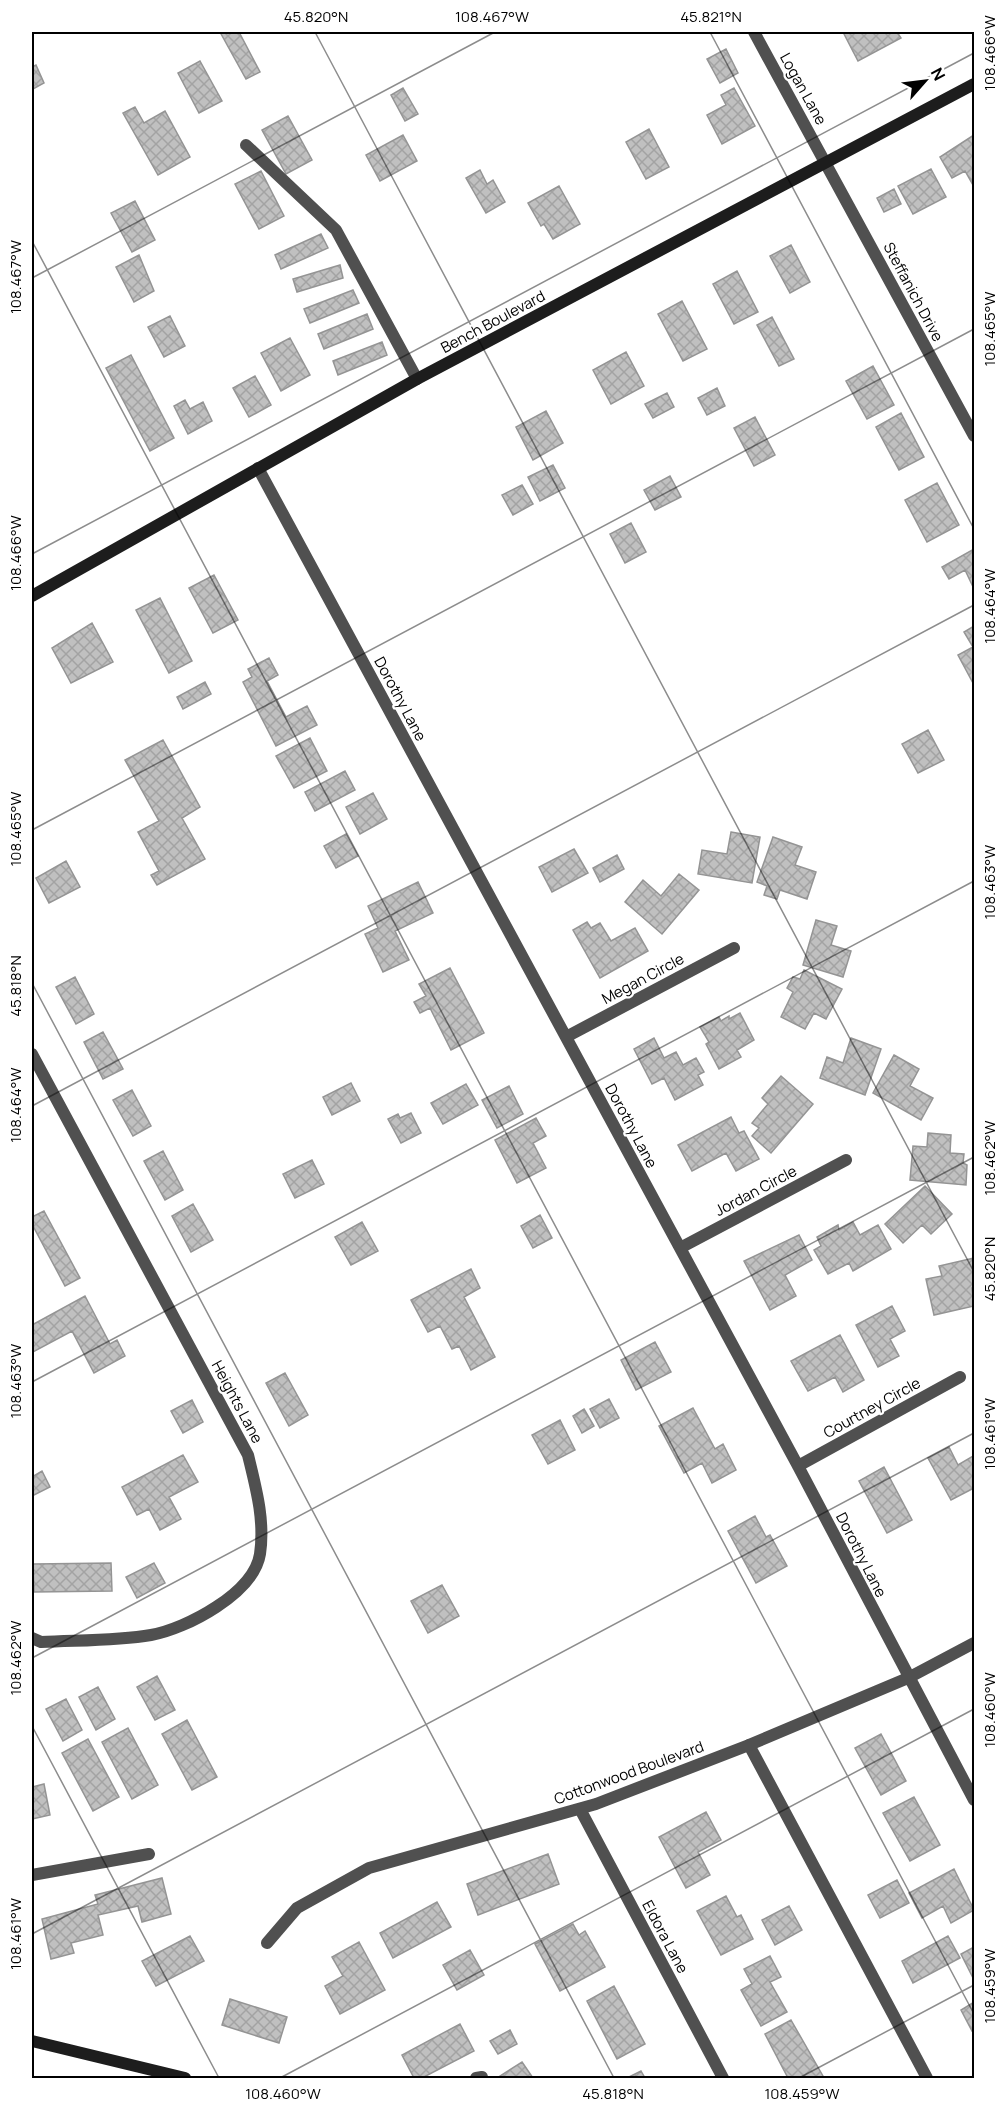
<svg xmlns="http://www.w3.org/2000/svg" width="1006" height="2110" font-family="Manrope,sans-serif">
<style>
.building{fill:url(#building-cross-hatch);stroke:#949494;stroke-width:1.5}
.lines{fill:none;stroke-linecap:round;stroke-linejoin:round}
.lane{stroke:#505050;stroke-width:12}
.street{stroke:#505050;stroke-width:12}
.secondary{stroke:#1d1d1d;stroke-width:12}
.ticks{fill:none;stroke:#000;stroke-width:1.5;stroke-opacity:0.45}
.labels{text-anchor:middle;stroke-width:4.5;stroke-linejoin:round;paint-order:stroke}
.street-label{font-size:15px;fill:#000;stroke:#fff}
.neatline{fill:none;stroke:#000;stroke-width:2}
.ticks-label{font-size:15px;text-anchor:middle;fill:#000}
</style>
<defs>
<pattern id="building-cross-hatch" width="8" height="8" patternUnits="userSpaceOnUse" patternTransform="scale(1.5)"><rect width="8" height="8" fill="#c0c0c0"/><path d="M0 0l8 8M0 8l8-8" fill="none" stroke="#a3a3a3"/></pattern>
</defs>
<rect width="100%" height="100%" fill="#fff"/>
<!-- building -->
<path class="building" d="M220,32H239L260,72L246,79Z
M843,32H897L901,38L858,61Z
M726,49L738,73L720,83L707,59Z
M200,61L222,101L199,113L178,73Z
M36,65L44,83L33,89L32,67Z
M403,88L418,114L405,121L391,95Z
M734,88L755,126L722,144L707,115L726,105L721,95Z
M135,107L144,123L165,111L190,157L158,175L123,113Z
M288,116L312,160L286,174L262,130Z
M649,129L669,167L646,179L626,142Z
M403,135L417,161L380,181L366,155Z
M974,135V185H973L965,171L952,178L940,157Z
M931,169L946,197L913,214L898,186Z
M480,170L487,184L493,180L505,202L486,213L466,178Z
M261,171L284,216L259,229L235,184Z
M559,186L580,224L553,239L544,224L541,226L528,203Z
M894,189L901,204L884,212L877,198Z
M135,201L155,240L132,252L111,213Z
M321,234L328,248L281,269L275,255Z
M791,245L810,282L790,293L770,256Z
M139,255L154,291L134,302L116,267Z
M340,265L343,278L297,292L293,279Z
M737,271L758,312L734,324L713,284Z
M353,290L359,303L310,323L304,309Z
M682,301L707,349L683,361L658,314Z
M367,314L373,329L324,349L318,334Z
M170,316L185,346L164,357L148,327Z
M772,317L794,359L779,366L757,325Z
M290,338L310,375L281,391L261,353Z
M382,342L387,355L338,375L333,361Z
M626,352L644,386L611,404L593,370Z
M131,355L174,438L150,451L106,368Z
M873,366L894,405L867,419L846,381Z
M255,376L271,405L249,417L233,388Z
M717,388L725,406L707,415L698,398Z
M667,393L674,407L653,418L645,404Z
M185,400L190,409L203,402L212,421L188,434L174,406Z
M546,411L563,443L533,460L516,427Z
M901,413L924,457L899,470L876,427Z
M755,417L775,455L754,466L734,428Z
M553,465L565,488L540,501L528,477Z
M670,476L681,497L655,510L644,490Z
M937,483L959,525L927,542L905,500Z
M522,485L533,504L513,515L502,495Z
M631,523L646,552L625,563L610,534Z
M974,549V589L965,570L949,579L942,567Z
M214,575L238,620L213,633L189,588Z
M160,598L192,661L169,673L136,610Z
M92,623L113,662L71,683L52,648Z
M974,626V685L958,655L973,647L964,632Z
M269,658L278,675L267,681L286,717L307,706L317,725L276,746L243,682L252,677L248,669Z
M205,682L211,694L183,709L177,697Z
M928,730L944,760L918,773L902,744Z
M310,738L327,771L294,788L276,756Z
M163,740L200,807L182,818L205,859L157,885L151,875L159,871L138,832L159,821L125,760Z
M345,771L355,790L315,811L305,792Z
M373,793L387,819L360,834L346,807Z
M731,832L760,837L752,883L698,874L702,850L727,854Z
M346,834L358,856L336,868L324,846Z
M773,837L802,847L795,865L816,872L807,899L780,890L777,899L764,895L767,886L757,882Z
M574,849L588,873L552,892L539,867Z
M617,855L624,869L600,882L593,868Z
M66,861L80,887L49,903L36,878Z
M679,874L699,890L662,934L625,902L643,880L661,896Z
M418,882L433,913L395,931L409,960L383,972L365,934L378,928L368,906Z
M816,920L837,926L831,945L851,951L843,977L803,965Z
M587,922L591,928L600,923L611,941L635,928L648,951L600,978L573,930Z
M450,968L484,1033L451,1050L430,1008L420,1013L414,1002L426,996L419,984Z
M804,970L842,989L826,1019L814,1013L805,1029L781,1017L793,992L787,988L793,977L800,979Z
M75,977L94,1014L76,1024L56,987Z
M740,1013L754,1040L737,1050L741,1057L719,1069L706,1044L709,1042L700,1027L719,1017L721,1021L729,1016V1019Z
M103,1032L123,1069L103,1079L84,1042Z
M654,1038L664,1058L676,1052L683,1065L696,1058L704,1072L698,1075L703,1085L675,1100L664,1078L652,1084L634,1049Z
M851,1038L881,1049L865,1095L820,1078L827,1057L843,1063Z
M894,1055L919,1069L910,1086L933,1098L921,1120L873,1093Z
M781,1076L813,1104L771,1153L752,1136L759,1128L752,1123L768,1104L762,1098Z
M351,1083L360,1101L332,1115L323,1097Z
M466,1084L478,1105L443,1124L431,1103Z
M509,1086L523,1114L497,1128L482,1100Z
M132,1090L151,1126L133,1136L113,1100Z
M411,1113L421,1133L401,1143L388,1119L398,1114L400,1118Z
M731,1117L739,1133L744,1131L759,1159L736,1171L726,1153L692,1171L678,1145Z
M536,1118L546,1136L533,1143L546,1168L517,1183L495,1140Z
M928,1133L951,1135L950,1153L964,1154L963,1163L967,1165L966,1185L910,1180L913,1146L927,1147Z
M163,1151L183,1190L165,1200L144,1161Z
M312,1160L324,1184L295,1198L283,1174Z
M925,1186L952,1214L931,1234L922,1225L903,1243L885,1224Z
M193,1204L213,1240L191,1252L172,1216Z
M44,1211L80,1278L65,1286L32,1224V1217Z
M540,1215L552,1238L533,1248L521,1226Z
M362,1222L378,1251L351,1265L335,1237Z
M853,1222L860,1235L878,1225L891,1249L853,1271L849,1263L828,1274L814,1250L821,1246L817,1237L838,1225L839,1230Z
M799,1235L812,1260L785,1275L796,1296L770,1310L744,1261Z
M974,1258V1287L972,1288L974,1306L934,1315L926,1279L942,1276L939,1266Z
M471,1269L480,1288L464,1297L495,1357L471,1370L459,1346L452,1349L440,1326L428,1332L411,1300Z
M85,1296L110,1344L117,1340L125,1356L94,1373L72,1331L33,1352L32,1349V1325Z
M892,1306L905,1331L890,1339L899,1356L878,1367L856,1325Z
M840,1335L864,1380L843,1392L835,1377L808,1391L791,1361Z
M655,1342L671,1372L636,1390L621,1360Z
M285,1373L308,1415L289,1426L266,1383Z
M609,1399L619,1418L600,1428L590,1409Z
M192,1400L203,1422L183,1433L171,1411Z
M693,1408L715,1449L723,1444L736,1470L712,1483L702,1463L684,1473L659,1426Z
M584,1409L594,1426L582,1433L573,1416Z
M560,1420L575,1450L548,1464L532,1435Z
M949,1447L958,1465L973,1456L974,1459V1488L951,1500L928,1458Z
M183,1455L198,1482L169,1497L181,1519L160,1530L149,1509L137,1515L122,1487Z
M884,1467L912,1520L887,1533L859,1481Z
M42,1471L50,1487L32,1496V1477Z
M755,1516L766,1537L770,1535L787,1566L756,1583L728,1531Z
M111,1563L112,1591L34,1592L33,1564Z
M154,1563L165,1583L137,1598L126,1577Z
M442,1585L459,1616L428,1633L411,1601Z
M157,1676L175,1710L155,1720L137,1687Z
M98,1687L115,1719L96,1730L79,1697Z
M66,1699L82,1730L63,1741L46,1709Z
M187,1720L217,1777L192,1790L162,1734Z
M128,1728L158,1785L132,1799L102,1742Z
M881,1734L906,1781L881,1795L855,1748Z
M88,1739L119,1797L93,1811L62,1753Z
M44,1784L50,1815L32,1819V1787Z
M914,1797L940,1845L910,1861L883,1813Z
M706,1812L721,1840L698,1852L710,1875L686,1888L659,1837Z
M548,1854L559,1884L478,1915L467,1884Z
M954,1869L974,1910L951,1923L943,1906L922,1918L909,1893Z
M162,1878L171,1914L142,1922L138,1906L98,1915L103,1935L71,1943L74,1953L51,1959L42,1919L98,1904L95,1895Z
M897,1880L909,1903L880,1918L868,1895Z
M726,1896L737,1917L741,1915L753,1939L721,1955L697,1911Z
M437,1902L451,1927L393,1958L380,1933Z
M789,1906L802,1930L775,1945L762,1920Z
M573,1924L579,1935L585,1931L605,1967L560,1991L535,1944Z
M190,1936L204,1961L156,1986L142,1961Z
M948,1936L960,1958L913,1983L902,1961Z
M359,1942L385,1990L340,2014L325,1986L343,1976L332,1957Z
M974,1947V1980L961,1954Z
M470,1950L484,1975L457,1990L443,1965Z
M770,1956L781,1977L770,1982L787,2012L761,2026L741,1990L752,1984L744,1969Z
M614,1986L645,2044L617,2059L587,2001Z
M230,1999L287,2017L279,2043L222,2025Z
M974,2002V2030L972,2031L961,2010Z
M791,2020L823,2076L818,2078H788L765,2034Z
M460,2024L474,2051L422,2078H414L402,2055Z
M510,2030L517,2044L498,2054L490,2041Z
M522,2062L533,2078H497Z
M641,2071L645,2078H627Z"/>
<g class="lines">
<!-- lane -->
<path class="lane" d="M246,145L336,230L417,379
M749,1745L927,2078
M32,1875L149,1854
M476,2078L482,2077"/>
<!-- street -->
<path class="street" d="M754,32L974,436
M258,468L798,1466L974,1800
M566,1037L734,948
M32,1054L248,1455C256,1488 265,1520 260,1554C254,1593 186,1629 151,1635C116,1641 77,1640 41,1642L32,1638
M680,1248L846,1160
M798,1466L960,1377
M580,1809L723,2078
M267,1943L297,1908L369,1868L596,1804L749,1745L908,1678L974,1643"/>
<!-- secondary -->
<path class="secondary" d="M32,596L417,379L974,84
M32,2041L185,2078"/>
</g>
<!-- ticks -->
<path class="ticks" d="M315,32L974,1272M710,32L974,529M32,241L974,2014M32,278L495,32M32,554L974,53M32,830L974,329M32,983L614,2078M32,1106L974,605M32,1382L974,881M32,1658L974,1157M32,1726L219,2078M32,1934L974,1433M280,2078L974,1709M799,2078L974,1985"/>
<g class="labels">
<!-- street labels -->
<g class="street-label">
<text transform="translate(803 89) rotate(61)" y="5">Logan Lane</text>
<text transform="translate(913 292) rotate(62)" y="5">Steffanich Drive</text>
<text transform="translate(493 322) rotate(-28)" y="5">Bench Boulevard</text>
<text transform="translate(400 699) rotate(62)" y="5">Dorothy Lane</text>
<text transform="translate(643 979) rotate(-28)" y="5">Megan Circle</text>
<text transform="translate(631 1126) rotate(62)" y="5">Dorothy Lane</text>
<text transform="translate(756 1191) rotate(-28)" y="5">Jordan Circle</text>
<text transform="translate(237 1402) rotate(62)" y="5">Heights Lane</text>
<text transform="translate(872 1408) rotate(-29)" y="5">Courtney Circle</text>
<text transform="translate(861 1555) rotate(63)" y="5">Dorothy Lane</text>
<text transform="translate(629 1773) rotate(-20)" y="5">Cottonwood Boulevard</text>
<text transform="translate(665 1937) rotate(62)" y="5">Eldora Lane</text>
</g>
</g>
<!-- border -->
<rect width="1006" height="2110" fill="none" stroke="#ffffff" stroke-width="66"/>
<!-- north arrow -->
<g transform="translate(925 81) rotate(62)" stroke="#ffffff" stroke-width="4.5" paint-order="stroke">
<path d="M0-4.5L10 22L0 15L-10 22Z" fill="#000000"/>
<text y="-9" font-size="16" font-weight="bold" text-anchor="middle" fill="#000000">N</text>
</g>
<rect x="33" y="33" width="940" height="2044" class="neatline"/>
<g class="ticks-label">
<text x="316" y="22">45.820°N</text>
<text x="492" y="22">108.467°W</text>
<text x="711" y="22">45.821°N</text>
<text transform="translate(990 53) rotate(-90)" y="5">108.466°W</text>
<text transform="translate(16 277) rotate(-90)" y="5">108.467°W</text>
<text transform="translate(990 329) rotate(-90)" y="5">108.465°W</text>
<text transform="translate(16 553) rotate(-90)" y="5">108.466°W</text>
<text transform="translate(990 606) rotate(-90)" y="5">108.464°W</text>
<text transform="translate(16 829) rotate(-90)" y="5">108.465°W</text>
<text transform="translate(990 882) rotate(-90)" y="5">108.463°W</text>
<text transform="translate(16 986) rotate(-90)" y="5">45.818°N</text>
<text transform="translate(16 1105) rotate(-90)" y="5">108.464°W</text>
<text transform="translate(990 1158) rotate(-90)" y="5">108.462°W</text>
<text transform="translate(990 1269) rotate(-90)" y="5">45.820°N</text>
<text transform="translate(16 1381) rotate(-90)" y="5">108.463°W</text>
<text transform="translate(990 1434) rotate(-90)" y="5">108.461°W</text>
<text transform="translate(16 1658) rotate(-90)" y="5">108.462°W</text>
<text transform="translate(990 1710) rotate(-90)" y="5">108.460°W</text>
<text transform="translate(16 1934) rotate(-90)" y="5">108.461°W</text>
<text transform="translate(990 1986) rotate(-90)" y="5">108.459°W</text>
<text x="283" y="2099">108.460°W</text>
<text x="613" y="2099">45.818°N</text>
<text x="802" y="2099">108.459°W</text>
</g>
</svg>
